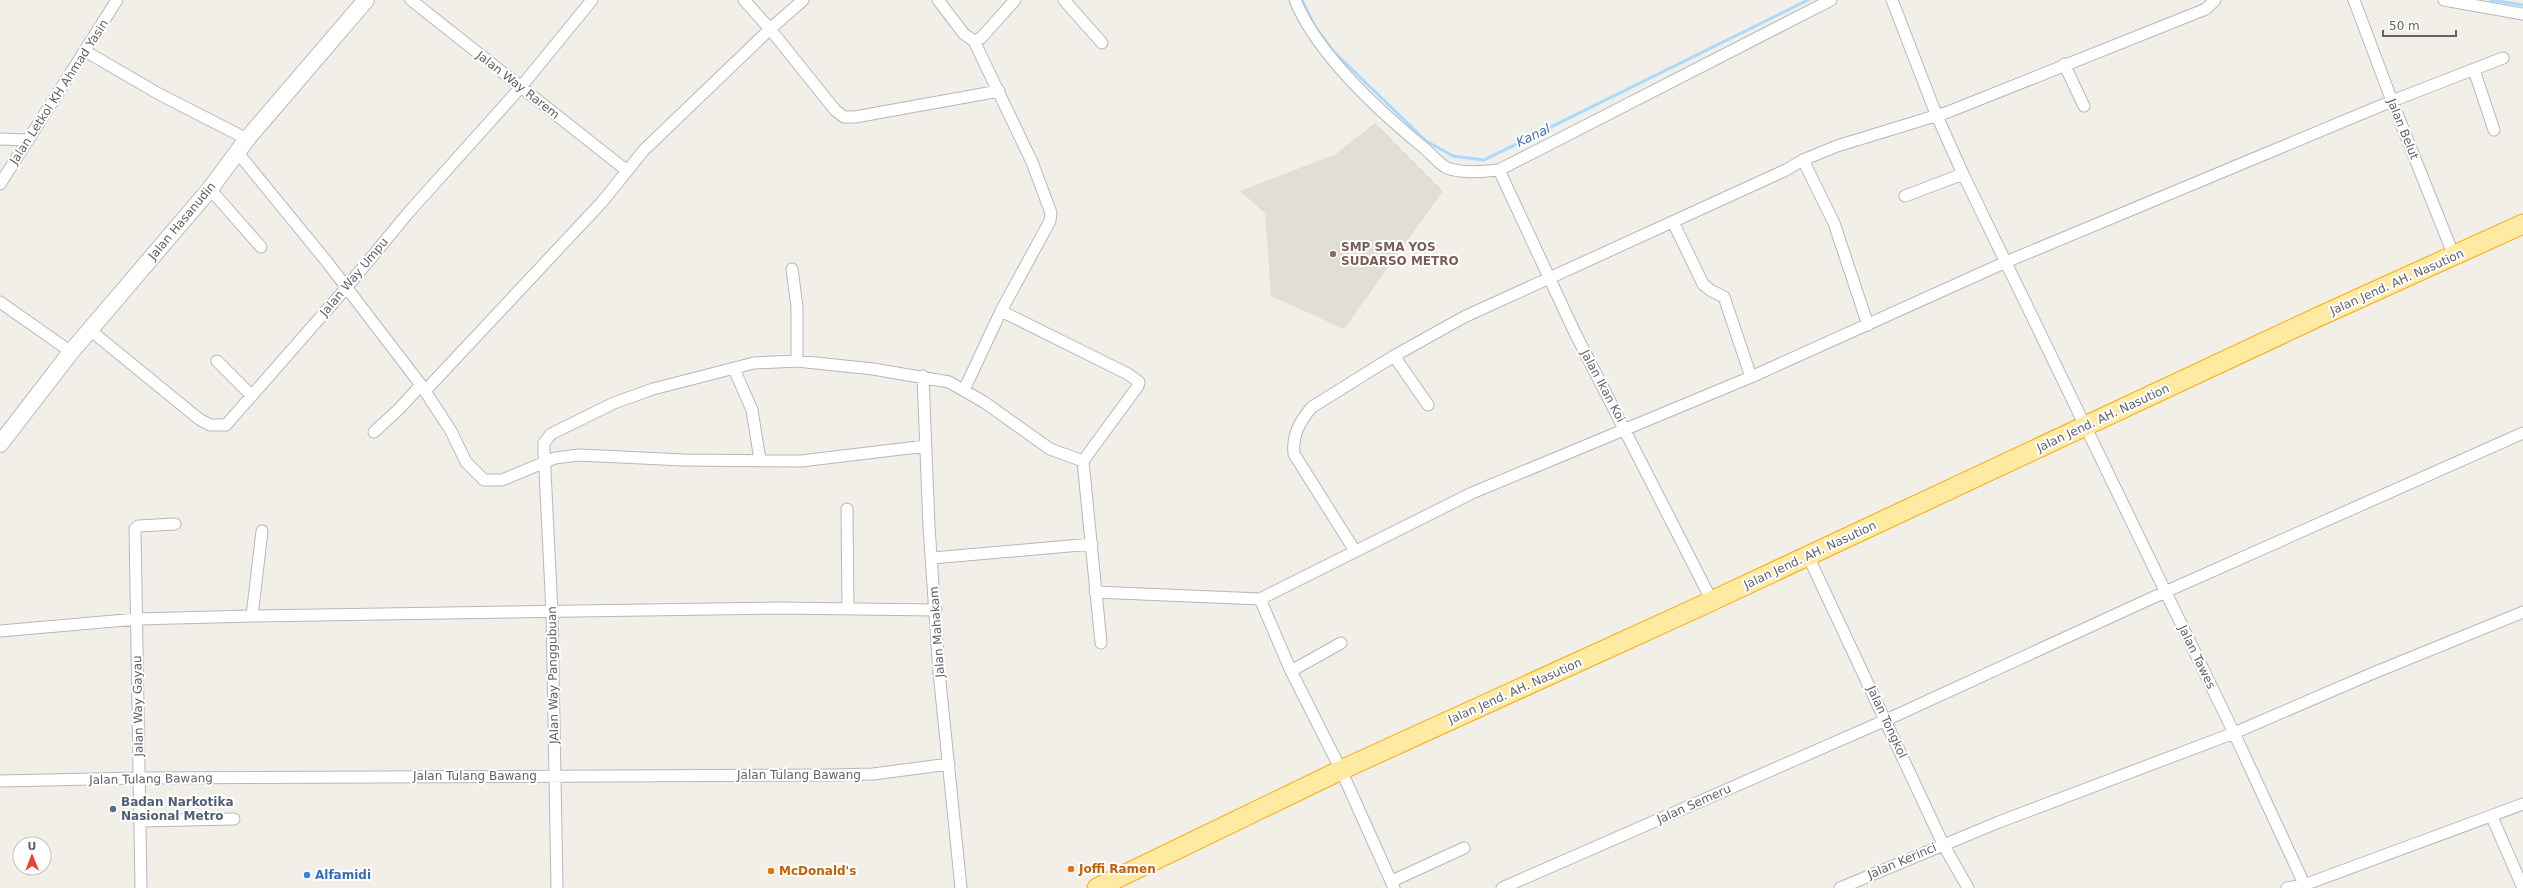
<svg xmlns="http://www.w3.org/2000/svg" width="2523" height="888" font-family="'DejaVu Sans',sans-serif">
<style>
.education{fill:#e1ded6}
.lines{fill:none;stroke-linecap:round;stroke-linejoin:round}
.stream{stroke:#aadaff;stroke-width:3}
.minor-casing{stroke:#b5b8bc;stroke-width:13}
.secondary-casing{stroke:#b6babf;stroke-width:18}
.trunk-casing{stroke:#f9ab00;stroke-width:21}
.minor{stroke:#fff;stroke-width:11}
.secondary{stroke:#fff;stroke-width:16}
.trunk{stroke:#feeaa1;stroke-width:19}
.education-dot{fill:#8d6e63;stroke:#fff;stroke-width:1.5}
.service-dot{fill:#5c6f8a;stroke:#fff;stroke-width:1.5}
.food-dot{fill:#e8710a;stroke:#fff;stroke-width:1.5}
.shop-dot{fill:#3f7fe0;stroke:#fff;stroke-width:1.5}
.labels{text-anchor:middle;stroke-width:4;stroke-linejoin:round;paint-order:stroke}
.street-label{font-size:12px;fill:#5f6368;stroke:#fff}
.education-label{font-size:12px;font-weight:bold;fill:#785e54;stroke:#fff;text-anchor:start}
.service-label{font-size:12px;font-weight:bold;fill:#4e5e75;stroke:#fff;text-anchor:start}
.food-label{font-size:12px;font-weight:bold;fill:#c56008;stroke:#fff;text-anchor:start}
.shop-label{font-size:12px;font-weight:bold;fill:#366cbe;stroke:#fff;text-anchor:start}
.water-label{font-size:13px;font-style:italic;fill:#4174aa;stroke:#fff}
</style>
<rect width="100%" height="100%" fill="#f1efe8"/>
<!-- education -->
<path class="education" d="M1375,123L1443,191L1344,329L1271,296L1265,213L1240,191L1336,154Z"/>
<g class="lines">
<!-- stream -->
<path class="stream" d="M1302,0L1314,25L1333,51L1426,141L1453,156L1484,160L1808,0
M2491,0L2523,5"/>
<!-- minor casing -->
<g class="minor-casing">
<path id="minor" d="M411,0L626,170
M744,0L770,29L803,0
M938,0L964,34L974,41L981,38L1015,0
M1064,0L1102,43
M1295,0C1317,54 1379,111 1424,148C1431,154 1439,164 1447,168C1463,174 1482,171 1499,170L1831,0
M1892,0L1936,114L1963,174L2234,733L2306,888
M2354,0L2392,101L2454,256
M2444,0L2523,14
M85,51L159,94L247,139
M2064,64L2084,106
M2474,70L2494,130
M0,139L28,140
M238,153L327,262L421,385L451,431L466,462L484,480H502L555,458L579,455L683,460L801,461L926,446
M1803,160L1834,223L1868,325
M1499,170L1575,333L1712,601
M0,184L117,0
M210,189L261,247
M1905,196L1963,174
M1673,222L1703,284L1710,290L1724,297L1751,377
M792,269L797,307V361
M0,302L71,352
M1001,311L1128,374L1139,382L1138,386L1083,461L1101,643
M90,330L199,419L210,425H226L346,288L409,212L520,88L592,0
M1394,356L1428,405
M217,361L252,396
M734,369L752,410L760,460
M923,376L929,527L939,672L961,888
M964,390L1001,311L1050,221L1051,213L1032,162L974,41
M425,391L602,202L644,150L770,29L835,110L844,117H855L999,91
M374,432L399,409L421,385
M847,509L848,609
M1355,551L1294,454C1292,435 1300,421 1312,407L1394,356L1464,317L1786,170L1803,160L1837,146L1948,112L2206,9L2215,0
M1808,556L1943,844L1968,888
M932,558L1092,544
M1095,592L1260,599L1472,493L1751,377L2006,262L2392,101L2503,58
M1260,599L1291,671L1341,770L1394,888
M252,616L262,531
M0,631L137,619L252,616L778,608L936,610
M1291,671L1341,643
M0,781L139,778L833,775L873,774L949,764
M2492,817L2523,888
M140,821L234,819
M1392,881L1464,848
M141,888L135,529L138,526L175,524
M557,888L552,612L544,451V443L551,434L614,403L653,389L754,363L797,361L873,369L949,382L984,402L1050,449L1083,461
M1502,888L1886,720L2165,592L2523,433
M1840,888L1999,822L2234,733L2371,674L2523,612
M2287,888L2304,885L2523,804"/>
</g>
<!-- secondary casing -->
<g class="secondary-casing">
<path id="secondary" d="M0,444L71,352L210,189L247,139L366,0"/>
</g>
<!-- trunk casing -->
<g class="trunk-casing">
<path id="trunk" d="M1097,888L1341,770L1703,605L2318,317L2523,224"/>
</g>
<!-- minor -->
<use href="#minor" class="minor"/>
<!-- secondary -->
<use href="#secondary" class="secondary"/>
<!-- trunk -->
<use href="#trunk" class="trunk"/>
</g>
<!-- markers -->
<circle class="education-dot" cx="1333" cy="254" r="4"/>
<circle class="service-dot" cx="113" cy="809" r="4"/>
<g class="food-dot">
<circle cx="1071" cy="869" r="4"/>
<circle cx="771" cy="871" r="4"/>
</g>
<circle class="shop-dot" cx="307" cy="875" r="4"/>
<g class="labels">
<!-- street labels -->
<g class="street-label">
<text transform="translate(518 85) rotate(38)" y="4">Jalan Way Rarem</text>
<text transform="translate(59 92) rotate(-57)" y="4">Jalan Letkol KH Ahmad Yasin</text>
<text transform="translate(2403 129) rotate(68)" y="4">Jalan Belut</text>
<text transform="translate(182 221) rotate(-50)" y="4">Jalan Hasanudin</text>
<text transform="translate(354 277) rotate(-50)" y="4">Jalan Way Umpu</text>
<text transform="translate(2397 282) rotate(-24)" y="4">Jalan Jend. AH. Nasution</text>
<text transform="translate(1603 386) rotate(62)" y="4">Jalan Ikan Koi</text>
<text transform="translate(2103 418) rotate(-25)" y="4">Jalan Jend. AH. Nasution</text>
<text transform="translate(1810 555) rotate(-25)" y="4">Jalan Jend. AH. Nasution</text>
<text transform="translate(937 632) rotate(-94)" y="4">Jalan Mahakam</text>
<text transform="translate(2197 657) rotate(64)" y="4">Jalan Tawes</text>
<text transform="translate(553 675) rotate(-91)" y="4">JAlan Way Panggubuan</text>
<text transform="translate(1515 691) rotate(-24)" y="4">Jalan Jend. AH. Nasution</text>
<text transform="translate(138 706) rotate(-91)" y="4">Jalan Way Gayau</text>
<text transform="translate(1887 722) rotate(65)" y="4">Jalan Tongkol</text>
<text x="799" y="779">Jalan Tulang Bawang</text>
<text x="475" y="780">Jalan Tulang Bawang</text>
<text transform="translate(151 779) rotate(-1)" y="4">Jalan Tulang Bawang</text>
<text transform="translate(1694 804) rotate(-24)" y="4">Jalan Semeru</text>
<text transform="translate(1902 861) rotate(-23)" y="4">Jalan Kerinci</text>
</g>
<!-- education labels -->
<g class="education-label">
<text x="1341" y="251">SMP SMA YOS<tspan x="1341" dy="14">SUDARSO METRO</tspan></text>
</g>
<!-- service labels -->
<g class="service-label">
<text x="121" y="806">Badan Narkotika<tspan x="121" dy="14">Nasional Metro</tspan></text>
</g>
<!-- food labels -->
<g class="food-label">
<text x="1079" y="873">Joffi Ramen</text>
<text x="779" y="875">McDonald's</text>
</g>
<!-- shop labels -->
<g class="shop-label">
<text x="315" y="879">Alfamidi</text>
</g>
<!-- water labels -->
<g class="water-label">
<text transform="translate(1533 135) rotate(-26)" y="5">Kanal</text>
</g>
</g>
<!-- north arrow -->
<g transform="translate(32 856) rotate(359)"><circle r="19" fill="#ffffff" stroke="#bfc1c3"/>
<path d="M0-3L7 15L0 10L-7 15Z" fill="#ea4335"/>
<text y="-6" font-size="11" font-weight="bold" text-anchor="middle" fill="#5f6368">U</text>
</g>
<!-- scale -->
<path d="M2383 30v6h73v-6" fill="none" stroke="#5f6368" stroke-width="2"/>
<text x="2389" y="30" font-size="12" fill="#5f6368" stroke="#ffffff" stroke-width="3" paint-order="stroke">50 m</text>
</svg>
